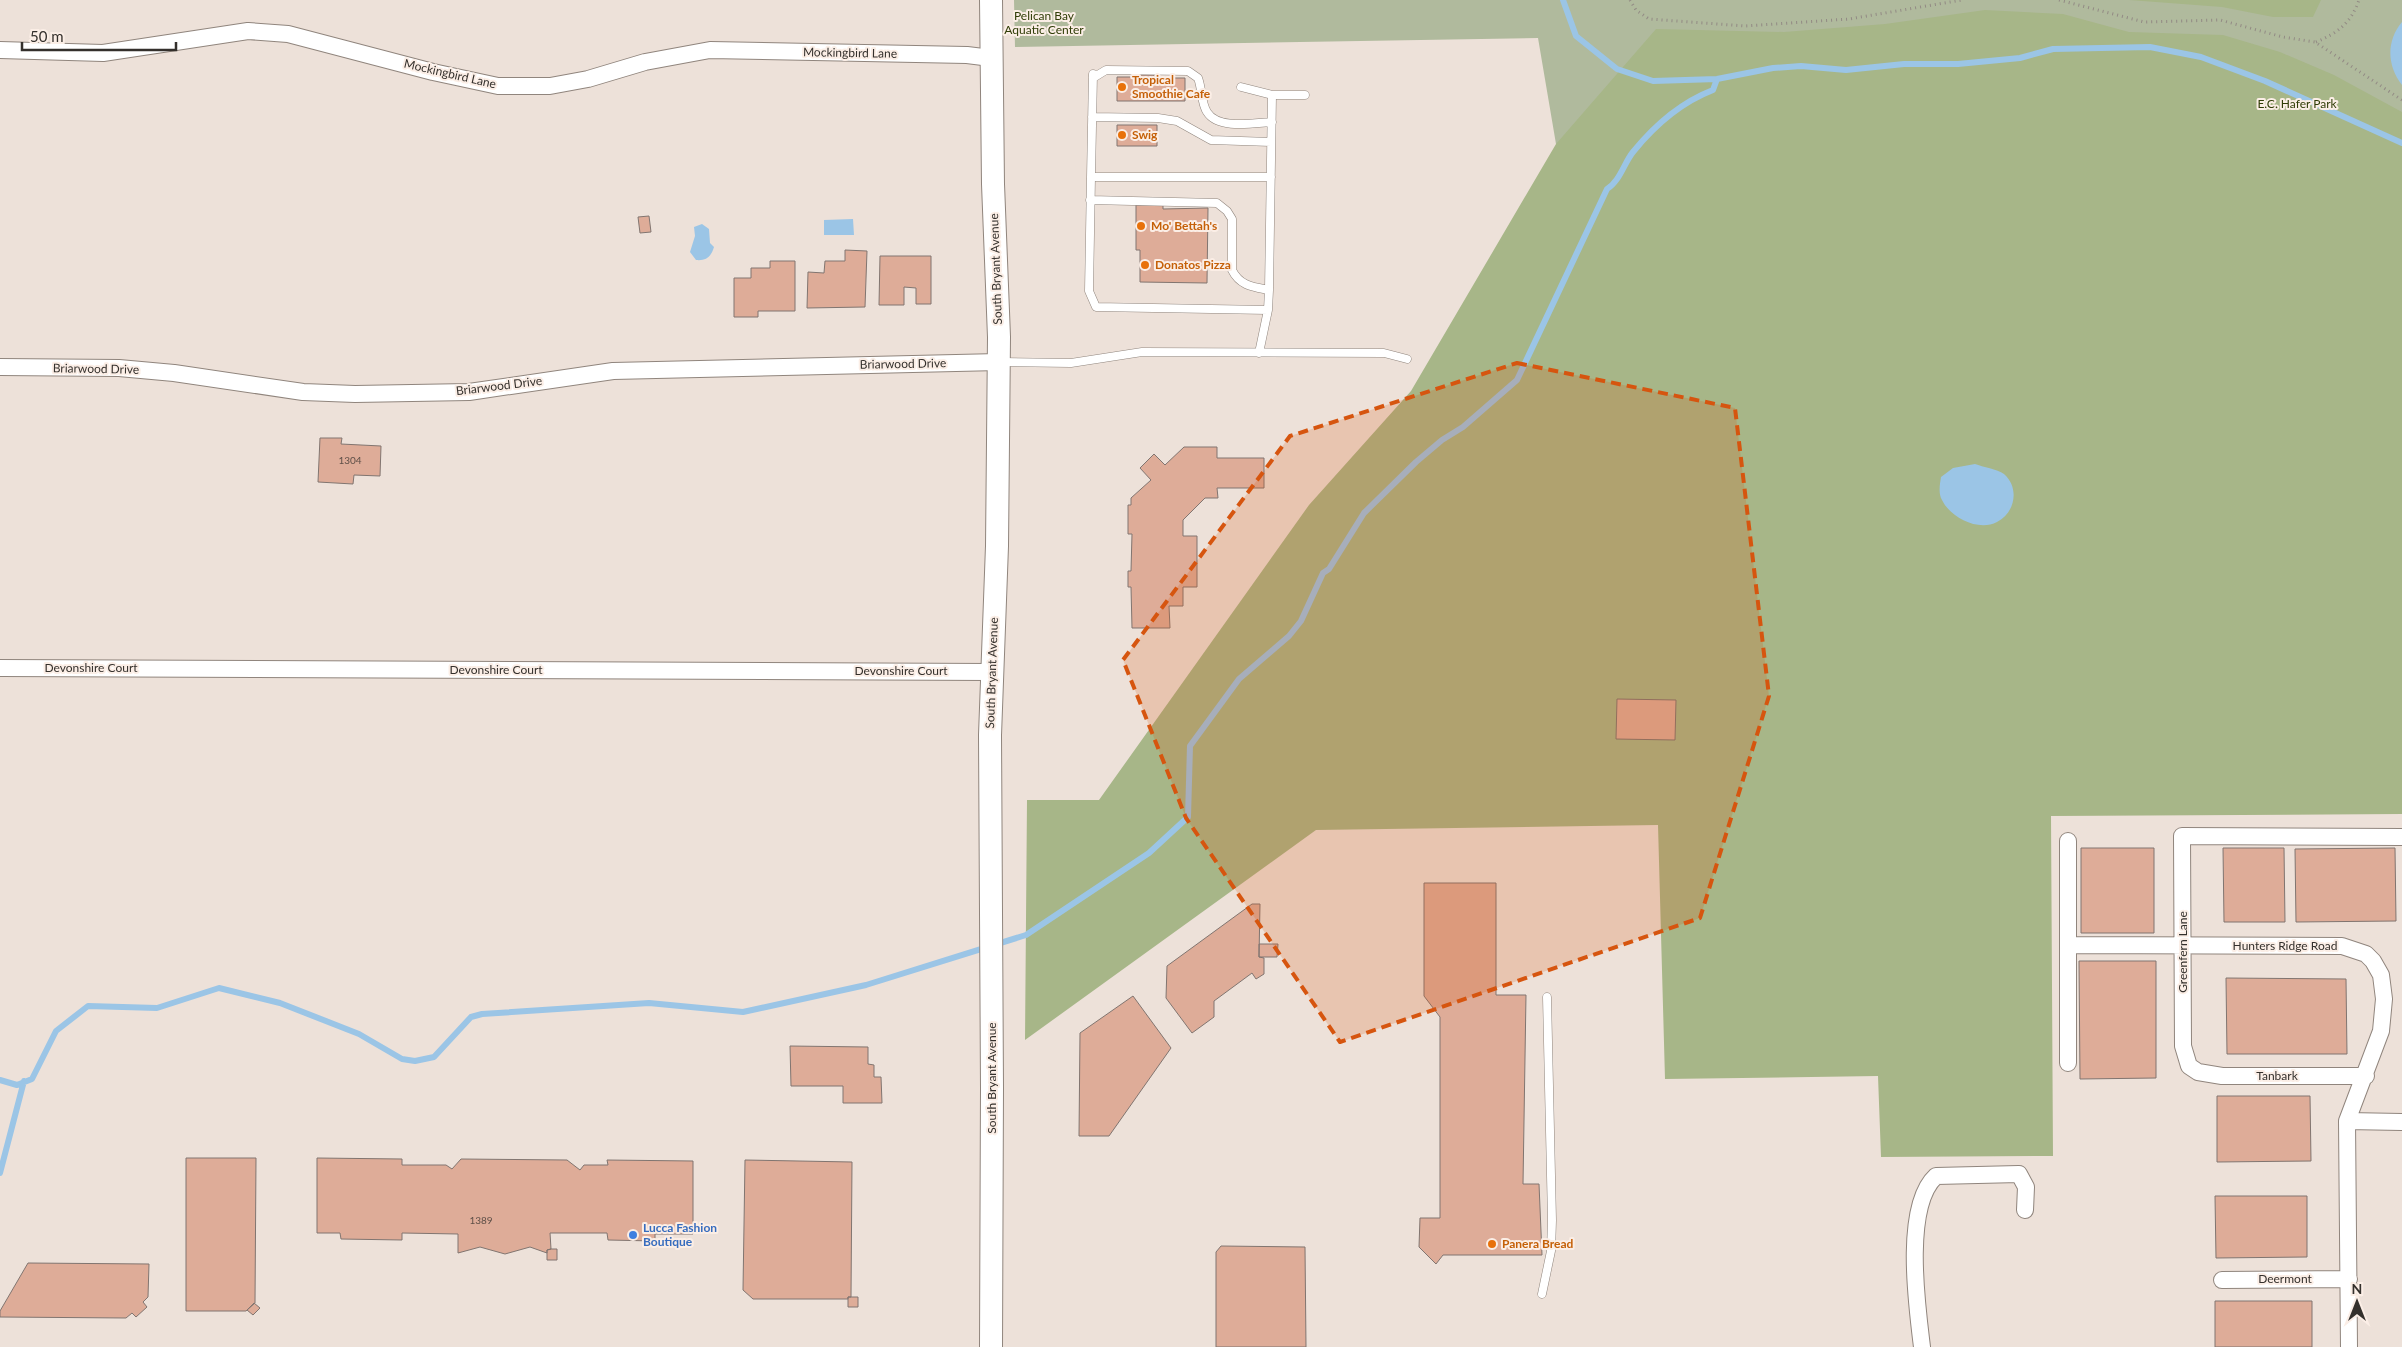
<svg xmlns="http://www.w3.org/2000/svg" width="2402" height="1347" font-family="Lato,sans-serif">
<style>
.green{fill:#b0ba9d}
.forest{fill:#a7b688}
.water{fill:#9bc5e6}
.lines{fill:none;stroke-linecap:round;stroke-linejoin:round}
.stream{stroke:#9bc5e6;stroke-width:6}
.building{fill:#deac98;stroke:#817570}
.service-casing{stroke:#90857d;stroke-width:9}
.minor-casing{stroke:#90857d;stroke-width:18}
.secondary-casing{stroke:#90857d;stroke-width:24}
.path{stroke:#928a84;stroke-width:3;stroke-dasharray:1 4;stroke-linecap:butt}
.service{stroke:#fff;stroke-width:8}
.minor{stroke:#fff;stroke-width:16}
.secondary{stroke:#fff;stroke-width:22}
.marked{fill:#d6550f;fill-opacity:0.2;stroke:#d6550f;stroke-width:4;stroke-dasharray:10 6;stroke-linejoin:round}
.food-dot{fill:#e8710a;stroke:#fbeee6;stroke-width:2}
.shop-dot{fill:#3f7fe0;stroke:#fbeee6;stroke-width:2}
.labels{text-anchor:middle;stroke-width:4;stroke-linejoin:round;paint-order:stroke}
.number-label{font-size:10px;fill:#5e4f47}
.park-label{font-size:12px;fill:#303d07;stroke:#fbeee6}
.street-label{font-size:12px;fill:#34302c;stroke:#fbeee6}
.food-label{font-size:12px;font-weight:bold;fill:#c56008;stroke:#fbeee6;text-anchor:start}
.shop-label{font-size:12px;font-weight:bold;fill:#366cbe;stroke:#fbeee6;text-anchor:start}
</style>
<rect width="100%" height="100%" fill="#ede1d9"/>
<!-- green -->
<path class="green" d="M1014,0H2402V274L2135,136L1556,144L1538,38L1015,47Z"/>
<!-- forest -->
<path class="forest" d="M2129,0H2321L2313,17H2273L2222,7Z
M1985,10L2063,14L2129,32L2223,35L2280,52L2334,75L2402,112V814L2051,816L2053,1156L1881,1157L1878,1076L1665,1079L1658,825L1316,830L1025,1040L1027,800H1099L1309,505L1411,391L1556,144L1656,29L1784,32L1885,24Z"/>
<!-- water -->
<path class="water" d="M2402,22V85C2387,66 2386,41 2402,22Z
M853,219L854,235H824V220Z
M702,224L709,229L710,243L714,247C711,257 706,261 696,260L690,252L695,236L694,227Z
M1975,464C1983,467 1997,469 2004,474C2020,488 2015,513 1997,522C1978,532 1950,517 1942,500C1938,493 1940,484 1941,477L1953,468Z"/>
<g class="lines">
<!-- stream -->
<path class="stream" d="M1563,0L1576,36L1617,69L1653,81L1717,79L1773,68L1801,66L1846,70L1904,64H1958L2020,58L2053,49L2150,47L2201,57L2265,81L2402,143
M0,1080L17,1085L32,1079L56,1031L88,1006L157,1008L219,988L280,1003L359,1034L402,1059L415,1061L434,1057L471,1017L482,1014L649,1003L743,1012L866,985L1026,935L1149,853L1188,817L1190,746L1239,679L1289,636L1301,621L1323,573L1329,569L1364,513L1416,462L1442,440L1463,427L1517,380L1607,189C1620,181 1624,163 1633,152C1654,126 1682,102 1713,90L1717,79
M0,1173L24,1081"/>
</g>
<!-- building -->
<path class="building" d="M1138,75H1154V78H1185V101H1117V77H1138Z
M1117,125H1157V146H1117Z
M1136,205H1163V209L1208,208L1207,283L1140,282V250H1136Z
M649,216L651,232L640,233L638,217Z
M845,250L867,251L865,307L807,308L808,272L824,273L825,261H845Z
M880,256H931V304H916V288L904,287V305H879Z
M770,261H795V311H758V317H734V278H751V268H770Z
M320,438H342L341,444L381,446L380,476L354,475L353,484L318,482Z
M1184,447H1217V458H1264V488H1217L1218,498H1205L1183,520V536H1197V587H1183V606H1169L1170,628H1132L1131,587H1128V571H1131L1132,534H1128V505H1131V498L1151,480L1140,468L1154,454L1165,465Z
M1617,699L1676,700L1675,740L1616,739Z
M2081,848H2154V933H2081Z
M2223,848H2284L2285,922H2224Z
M2395,848L2396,921L2296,922L2295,849Z
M1424,883H1496V995H1526L1523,1184H1539L1542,1255H1443L1436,1264L1419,1247L1420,1218H1440V1017L1424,996Z
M1252,904H1260L1259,957L1264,958V974L1256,979L1252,973L1214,1001V1017L1192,1033L1166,998L1167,966Z
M1259,944H1278L1277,957H1259Z
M2079,961H2156V1078L2080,1079Z
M2226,978L2346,979L2347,1054H2227Z
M1133,996L1171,1048L1109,1136H1079L1080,1033Z
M790,1046L868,1047V1064L874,1065V1077H881L882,1103H843V1086H791Z
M2217,1096H2310L2311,1161L2217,1162Z
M186,1158H256L255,1303L246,1311H186Z
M317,1158L402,1159V1165H446L452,1169L461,1159L567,1160L580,1170L584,1165H608L607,1160L693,1161V1234H655V1241L608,1240L607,1233H550L551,1249L547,1250V1253L530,1247L505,1254L480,1247L458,1253V1234L402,1233V1240L341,1239L340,1233H317Z
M745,1160L852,1162L851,1297H848V1299H753L743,1290Z
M2215,1196H2307V1257L2216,1258Z
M1221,1246L1305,1247L1306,1347H1216V1252Z
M551,1249H557V1260H547V1250Z
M28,1263L149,1264L148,1297L143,1302L147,1307L136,1317L132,1313L126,1318L0,1317V1311Z
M848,1297H858V1307H848Z
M2215,1301H2312V1347H2215Z
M254,1303L260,1308L253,1315L247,1310Z"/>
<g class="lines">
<!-- service casing -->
<g class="service-casing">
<path id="service" d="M1093,78L1106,70L1188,71L1198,78C1202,88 1201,103 1207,112C1218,130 1254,123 1272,122
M1241,87L1272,95
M1092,117L1158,118L1177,121L1211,140L1271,142
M1091,177L1093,74
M1090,200L1217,203L1227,211L1232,219V270C1240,286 1253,287 1269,290
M1268,310L1096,307L1089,291L1091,177H1271
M1259,353L1268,310L1269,290L1272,95H1305
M1001,362L1071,363L1142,352L1384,353L1407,359
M1542,1294L1551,1251L1552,1220L1547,997"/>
</g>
<!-- minor casing -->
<g class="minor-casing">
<path id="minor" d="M0,50L103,53L248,31L288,34L433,72L498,86H550L588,79L645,62L710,50L967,55L991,58
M0,367L119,368L174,373L303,392L355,394L469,392L613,371L999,362
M0,668L991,672
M2068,841V1063
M2068,945L2342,946L2366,954L2373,961L2381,975L2384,999L2381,1031L2347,1121L2349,1347
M2366,1076H2222L2198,1072L2189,1066L2183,1046L2182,836L2402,837
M2347,1121L2402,1122
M2222,1280L2349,1279
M1922,1347C1917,1306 1903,1206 1936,1176L2019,1174L2026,1187L2025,1210"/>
</g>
<!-- secondary casing -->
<g class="secondary-casing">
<path id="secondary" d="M991,0L993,184L999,337L997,546L990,735L992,1088L991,1347"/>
</g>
<!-- path -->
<path class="path" d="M1630,0L1636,10L1649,19L1745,26L1849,19L1962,0
M2059,0L2144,22L2220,20L2283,37L2315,42L2402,100
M2316,42C2338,33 2351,23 2359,0"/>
<!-- service -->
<use href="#service" class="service"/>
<!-- minor -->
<use href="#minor" class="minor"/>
<!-- secondary -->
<use href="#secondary" class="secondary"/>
</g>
<!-- marked area -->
<path class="marked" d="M1517,363L1735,408L1769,696L1700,918L1340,1042L1186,818L1123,660L1290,436Z"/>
<!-- markers -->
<g class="food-dot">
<circle cx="1122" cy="87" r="5"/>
<circle cx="1122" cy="135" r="5"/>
<circle cx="1141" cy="226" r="5"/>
<circle cx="1145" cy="265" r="5"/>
<circle cx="1492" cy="1244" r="5"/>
</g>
<circle class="shop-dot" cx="633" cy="1235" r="5"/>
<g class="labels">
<!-- number labels -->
<g class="number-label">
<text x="350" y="464">1304</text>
<text x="481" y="1224">1389</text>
</g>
<!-- park labels -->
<g class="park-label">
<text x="1044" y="20">Pelican Bay<tspan x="1044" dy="14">Aquatic Center</tspan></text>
<text x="2297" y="108">E.C. Hafer Park</text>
</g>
<!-- street labels -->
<g class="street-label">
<text transform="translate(850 53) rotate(1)" y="4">Mockingbird Lane</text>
<text transform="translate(450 74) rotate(13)" y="4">Mockingbird Lane</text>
<text transform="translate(996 269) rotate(-92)" y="4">South Bryant Avenue</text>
<text transform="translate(903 364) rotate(-1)" y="4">Briarwood Drive</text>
<text transform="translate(96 369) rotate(1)" y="4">Briarwood Drive</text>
<text transform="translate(499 386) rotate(-7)" y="4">Briarwood Drive</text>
<text x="91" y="672">Devonshire Court</text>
<text x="496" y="674">Devonshire Court</text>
<text x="901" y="675">Devonshire Court</text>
<text transform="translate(992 673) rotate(-88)" y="4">South Bryant Avenue</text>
<text x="2285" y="950">Hunters Ridge Road</text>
<text transform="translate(2183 952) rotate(-90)" y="4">Greenfern Lane</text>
<text x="2277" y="1080">Tanbark</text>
<text transform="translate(992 1078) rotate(-90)" y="4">South Bryant Avenue</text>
<text x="2285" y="1283">Deermont</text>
</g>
<!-- food labels -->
<g class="food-label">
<text x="1132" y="84">Tropical<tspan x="1132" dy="14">Smoothie Cafe</tspan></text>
<text x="1132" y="139">Swig</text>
<text x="1151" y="230">Mo' Bettah's</text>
<text x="1155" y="269">Donatos Pizza</text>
<text x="1502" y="1248">Panera Bread</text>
</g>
<!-- shop labels -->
<g class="shop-label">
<text x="643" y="1232">Lucca Fashion<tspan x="643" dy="14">Boutique</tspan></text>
</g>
</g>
<!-- north arrow -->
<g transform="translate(2357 1302)" stroke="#fbeee6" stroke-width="4" paint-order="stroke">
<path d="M0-4L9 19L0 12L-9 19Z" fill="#34302c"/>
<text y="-8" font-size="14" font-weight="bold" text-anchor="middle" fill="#34302c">N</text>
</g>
<!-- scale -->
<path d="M22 42v8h154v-8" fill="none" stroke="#34302c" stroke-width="2.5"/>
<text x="30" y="42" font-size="15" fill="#34302c" stroke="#fbeee6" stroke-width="4" paint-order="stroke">50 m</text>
</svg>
